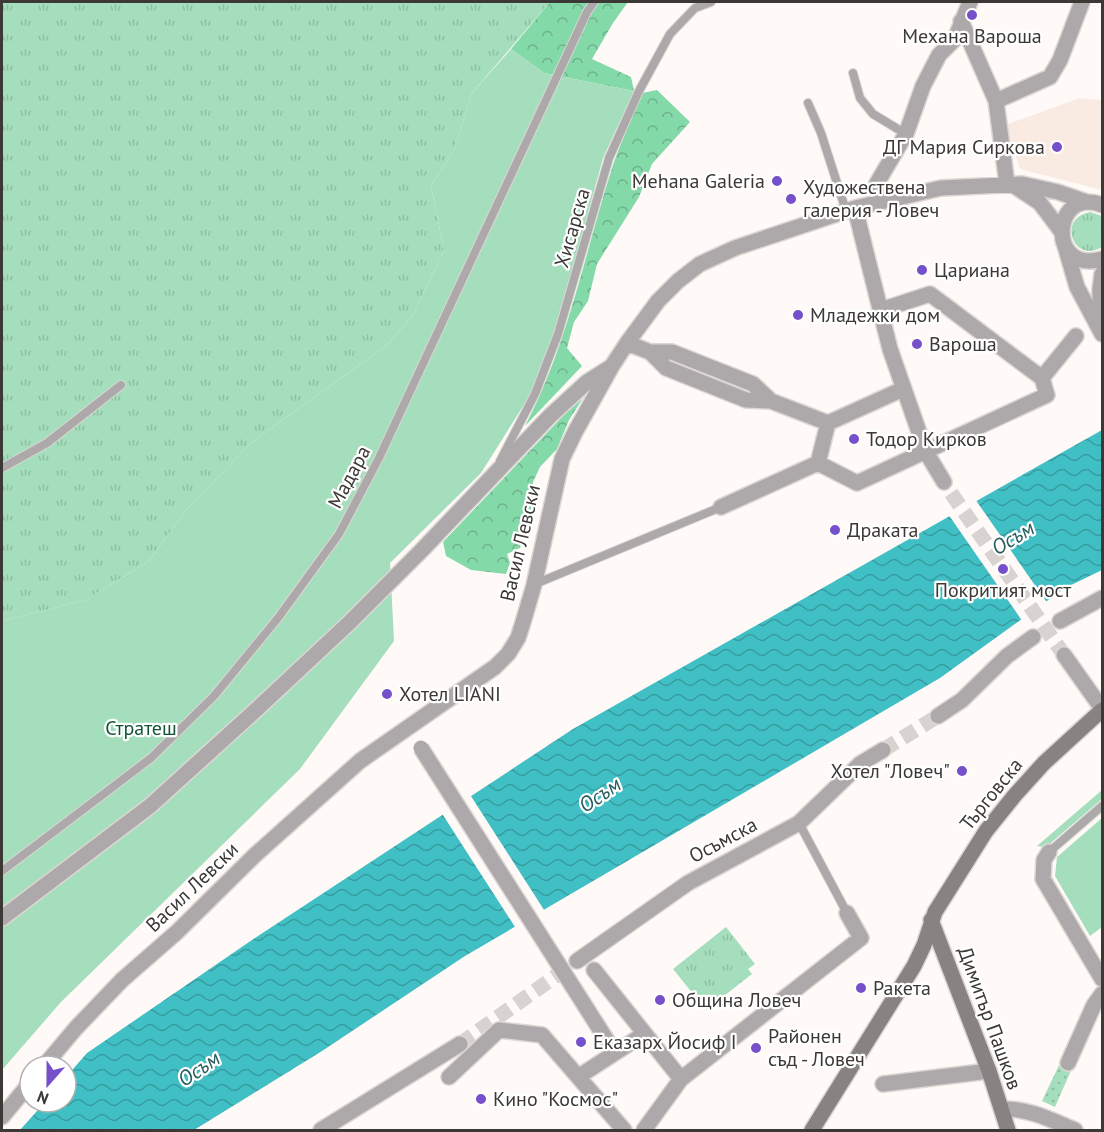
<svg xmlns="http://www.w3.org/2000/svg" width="1104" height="1132" font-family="'PT Sans',sans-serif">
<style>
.built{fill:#faebe2}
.grass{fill:url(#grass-tufts)}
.forest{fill:url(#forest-crowns)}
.park{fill:#a5debc}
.garden{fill:url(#garden-dots)}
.water{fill:url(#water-waves)}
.pier{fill:#fffaf7}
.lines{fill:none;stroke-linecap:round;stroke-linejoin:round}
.street-tunnel{stroke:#d8d3d0;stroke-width:15;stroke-dasharray:15 8;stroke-linecap:butt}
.lane-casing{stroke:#dcd7d4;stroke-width:10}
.street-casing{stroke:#dcd7d4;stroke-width:18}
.secondary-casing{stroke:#dcd7d4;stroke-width:18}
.lane{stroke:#ada9aa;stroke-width:8}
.street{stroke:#ada9aa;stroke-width:15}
.secondary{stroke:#888282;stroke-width:15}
.street-bridge-casing{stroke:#dcd7d4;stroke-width:18;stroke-linecap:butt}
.street-bridge{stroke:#ada9aa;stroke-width:15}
.poi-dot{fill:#7650ca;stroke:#fff;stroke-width:2}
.labels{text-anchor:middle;stroke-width:4.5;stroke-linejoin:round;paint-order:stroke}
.poi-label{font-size:20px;fill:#3b3836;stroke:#fff;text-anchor:start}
.street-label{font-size:20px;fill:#3b3836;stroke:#fff}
.park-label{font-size:20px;fill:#115334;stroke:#fff}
.water-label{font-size:21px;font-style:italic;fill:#295d5f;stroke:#fff}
</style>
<defs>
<pattern id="grass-tufts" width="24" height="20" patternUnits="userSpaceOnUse" patternTransform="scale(1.5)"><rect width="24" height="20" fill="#a5debc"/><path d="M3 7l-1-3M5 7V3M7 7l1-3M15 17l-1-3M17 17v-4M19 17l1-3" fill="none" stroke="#8fbfa2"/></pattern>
<pattern id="forest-crowns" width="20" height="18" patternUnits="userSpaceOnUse" patternTransform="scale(1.5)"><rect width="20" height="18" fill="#84d9a9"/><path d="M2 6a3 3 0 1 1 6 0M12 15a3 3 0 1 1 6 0" fill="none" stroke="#6db18a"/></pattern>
<pattern id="garden-dots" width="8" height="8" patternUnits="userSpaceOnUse" patternTransform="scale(1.5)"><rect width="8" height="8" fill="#a5debc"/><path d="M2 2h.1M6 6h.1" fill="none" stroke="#8fbfa2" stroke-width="1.8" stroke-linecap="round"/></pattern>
<pattern id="water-waves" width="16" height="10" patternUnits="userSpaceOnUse" patternTransform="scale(1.5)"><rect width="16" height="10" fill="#40bfc4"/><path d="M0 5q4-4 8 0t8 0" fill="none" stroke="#379ca0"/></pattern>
</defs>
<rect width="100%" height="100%" fill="#fffaf7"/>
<!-- built -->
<path class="built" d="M1080,98L1102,100V190L1020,169L1005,125Z"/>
<!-- grass -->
<path class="grass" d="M2,2H550L472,93L454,150L431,186L444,250L413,315L387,345L251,443L186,510L150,560L86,600L2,621Z
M1090,212L1102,216V247C1074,265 1056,218 1090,212Z
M1102,790V799L1046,847L1037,846Z
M726,927L755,964L748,969L752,974L706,1010L673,969Z"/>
<!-- forest -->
<path class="forest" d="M550,2H628L613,23L592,59L631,77L634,91L544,73L511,49Z
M657,90L690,122L652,164L639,197L597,264L588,301L574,322L567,348L582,366L525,426C568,344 585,252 613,165C621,141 633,117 642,93Z
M583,398L569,420L557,449L540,467L533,482L532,505L520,548L507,554L510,563L506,574L471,570L446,556L443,542L564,415Z"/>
<!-- park -->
<path class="park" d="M511,49L544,73L634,91L603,158L555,333L532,392L481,473L390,563L394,641L300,769L61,1002L2,1070V621L86,600L150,560L186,510L251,443L387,345L413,315L444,250L431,186L454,150L472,93Z
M1102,818V927L1090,936L1055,876L1057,857Z"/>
<!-- garden -->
<path class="garden" d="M1061,1061L1073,1066L1055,1107L1042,1101Z"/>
<!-- water -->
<path class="water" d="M1102,430V570L1065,588L940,678L465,956L322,1051L194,1130H20L45,1102H66V1077L87,1053L258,936L573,729Z"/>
<!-- pier -->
<path class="pier" d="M975,499L1048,604L1023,622L948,514Z
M469,793L546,913L517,930L441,812Z"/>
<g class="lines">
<!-- street-tunnel -->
<path class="street-tunnel" d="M951,493L1064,655
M883,750L938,716
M460,1044L577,961"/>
<!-- lane casing -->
<g class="lane-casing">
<path id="lane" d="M853,73L860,98L873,114L906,134
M808,103L821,133L846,211
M500,461L535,394L558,334L609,158L639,91L670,34L695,8L711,2
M2,468L47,443L121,385
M535,584L721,507
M799,823L847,913
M1049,852L1102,806
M2,871L151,758L214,696L278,618L339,534L379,458L587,12L594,2"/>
</g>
<!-- street casing -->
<g class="street-casing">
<path id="street" d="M961,21L996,101L1007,184
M996,101L1050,77L1060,60L1082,2
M1016,187L1040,203L1061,231
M882,201L877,183L906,134L923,86L939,55L955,39L970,2
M1102,205C1052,185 1046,275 1102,259
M855,208L890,349L926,452L944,482
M1065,246L1077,287L1102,334
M1100,327V289L1102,274
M627,343L650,352H672L753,384L771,401
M650,352L666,368L746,400L771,401L828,423
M1042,378L1076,336
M818,463L828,423L903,389
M721,507L818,463L857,483L1047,395L1042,378L930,294L881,310
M1060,621L1102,598
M1064,655L1098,703
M938,716L962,700L1007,656L1033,637
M1049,852L1044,860L1043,879L1102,979
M2,918L150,806L257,709L349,623L422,550L550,416L587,382L609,368
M577,961L688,883L799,823L860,764L883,750
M594,970L681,1079
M573,987L615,1053
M1068,1063L1094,1005L1102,994
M44,1066L76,1028L122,980L177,932L254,856L360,761L495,667L508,654L518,638L524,619L534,585L562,459L575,432L612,366L627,343L658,301L678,281L700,264L735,248L855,208L941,188L1022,184L1058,192L1087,202
M449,1077L499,1030L542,1035L624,1130
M578,1077L644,1034
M883,1084L989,1071
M1002,1109C1028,1108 1051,1120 1075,1130
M2,1117L30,1083
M321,1130L460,1044
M644,1130L681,1079L861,938L847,913"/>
</g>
<!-- secondary casing -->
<g class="secondary-casing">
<path id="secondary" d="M931,920L989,1071L1008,1130
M812,1130L914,966L924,945L935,912L986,831L1015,795L1044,763L1102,710"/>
</g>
<!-- lane -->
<use href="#lane" class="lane"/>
<!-- street -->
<use href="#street" class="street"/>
<!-- secondary -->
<use href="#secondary" class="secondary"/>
<!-- street-bridge casing -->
<g class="street-bridge-casing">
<path id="street-bridge" d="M421,748L573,987"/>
</g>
<!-- street-bridge -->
<use href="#street-bridge" class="street-bridge"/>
</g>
<!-- markers -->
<g class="poi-dot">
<circle cx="972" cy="15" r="6"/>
<circle cx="1057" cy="147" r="6"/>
<circle cx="777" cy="181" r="6"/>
<circle cx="791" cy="199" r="6"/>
<circle cx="922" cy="270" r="6"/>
<circle cx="798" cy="315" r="6"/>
<circle cx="917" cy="344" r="6"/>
<circle cx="854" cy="439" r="6"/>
<circle cx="835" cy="530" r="6"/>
<circle cx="1003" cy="569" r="6"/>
<circle cx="387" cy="694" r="6"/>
<circle cx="962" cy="771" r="6"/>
<circle cx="861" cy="988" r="6"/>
<circle cx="660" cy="1000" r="6"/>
<circle cx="581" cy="1042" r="6"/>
<circle cx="756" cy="1048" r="6"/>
<circle cx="481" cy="1099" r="6"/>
</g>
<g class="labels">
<!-- poi labels -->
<g class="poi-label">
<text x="972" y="43" text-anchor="middle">Механа Вароша</text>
<text x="1045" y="154" text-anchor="end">ДГ Мария Сиркова</text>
<text x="765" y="188" text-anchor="end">Mehana Galeria</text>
<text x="803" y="194">Художествена<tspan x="803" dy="23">галерия - Ловеч</tspan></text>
<text x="934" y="277">Цариана</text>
<text x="810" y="322">Младежки дом</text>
<text x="929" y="351">Вароша</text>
<text x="866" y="446">Тодор Кирков</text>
<text x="847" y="537">Драката</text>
<text x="1003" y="597" text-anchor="middle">Покритият мост</text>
<text x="399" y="701">Хотел LIANI</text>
<text x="950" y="778" text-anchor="end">Хотел "Ловеч"</text>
<text x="873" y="995">Ракета</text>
<text x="672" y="1007">Община Ловеч</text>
<text x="768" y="1043">Районен<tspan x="768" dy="23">съд - Ловеч</tspan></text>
<text x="593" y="1049">Еказарх Йосиф I</text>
<text x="493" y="1106">Кино "Космос"</text>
</g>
<!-- street labels -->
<g class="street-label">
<text transform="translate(572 228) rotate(-74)" y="7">Хисарска</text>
<text transform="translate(349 477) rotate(-62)" y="7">Мадара</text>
<text transform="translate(520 543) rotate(-77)" y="7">Васил Левски</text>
<text transform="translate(991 794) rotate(-51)" y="7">Търговска</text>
<text transform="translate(723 840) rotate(-28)" y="7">Осъмска</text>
<text transform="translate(192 887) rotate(-44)" y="7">Васил Левски</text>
<text transform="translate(990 1018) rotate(70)" y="7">Димитър Пашков</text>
</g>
<!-- park labels -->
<g class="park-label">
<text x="141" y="735">Стратеш</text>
</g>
<!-- water labels -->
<g class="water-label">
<text transform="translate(1013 538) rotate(-31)" y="7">Осъм</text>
<text transform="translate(600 795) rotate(-34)" y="7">Осъм</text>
<text transform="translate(199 1069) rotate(-34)" y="7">Осъм</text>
</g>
</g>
<!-- border -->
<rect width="1104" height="1132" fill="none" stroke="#3b3836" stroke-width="6"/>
<!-- north arrow -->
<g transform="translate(48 1084) rotate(201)"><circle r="28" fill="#ffffff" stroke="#b1afaf" stroke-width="1.5"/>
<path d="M0-4.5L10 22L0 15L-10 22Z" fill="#7650ca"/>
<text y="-9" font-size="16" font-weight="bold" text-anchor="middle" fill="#3b3836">N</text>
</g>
</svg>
